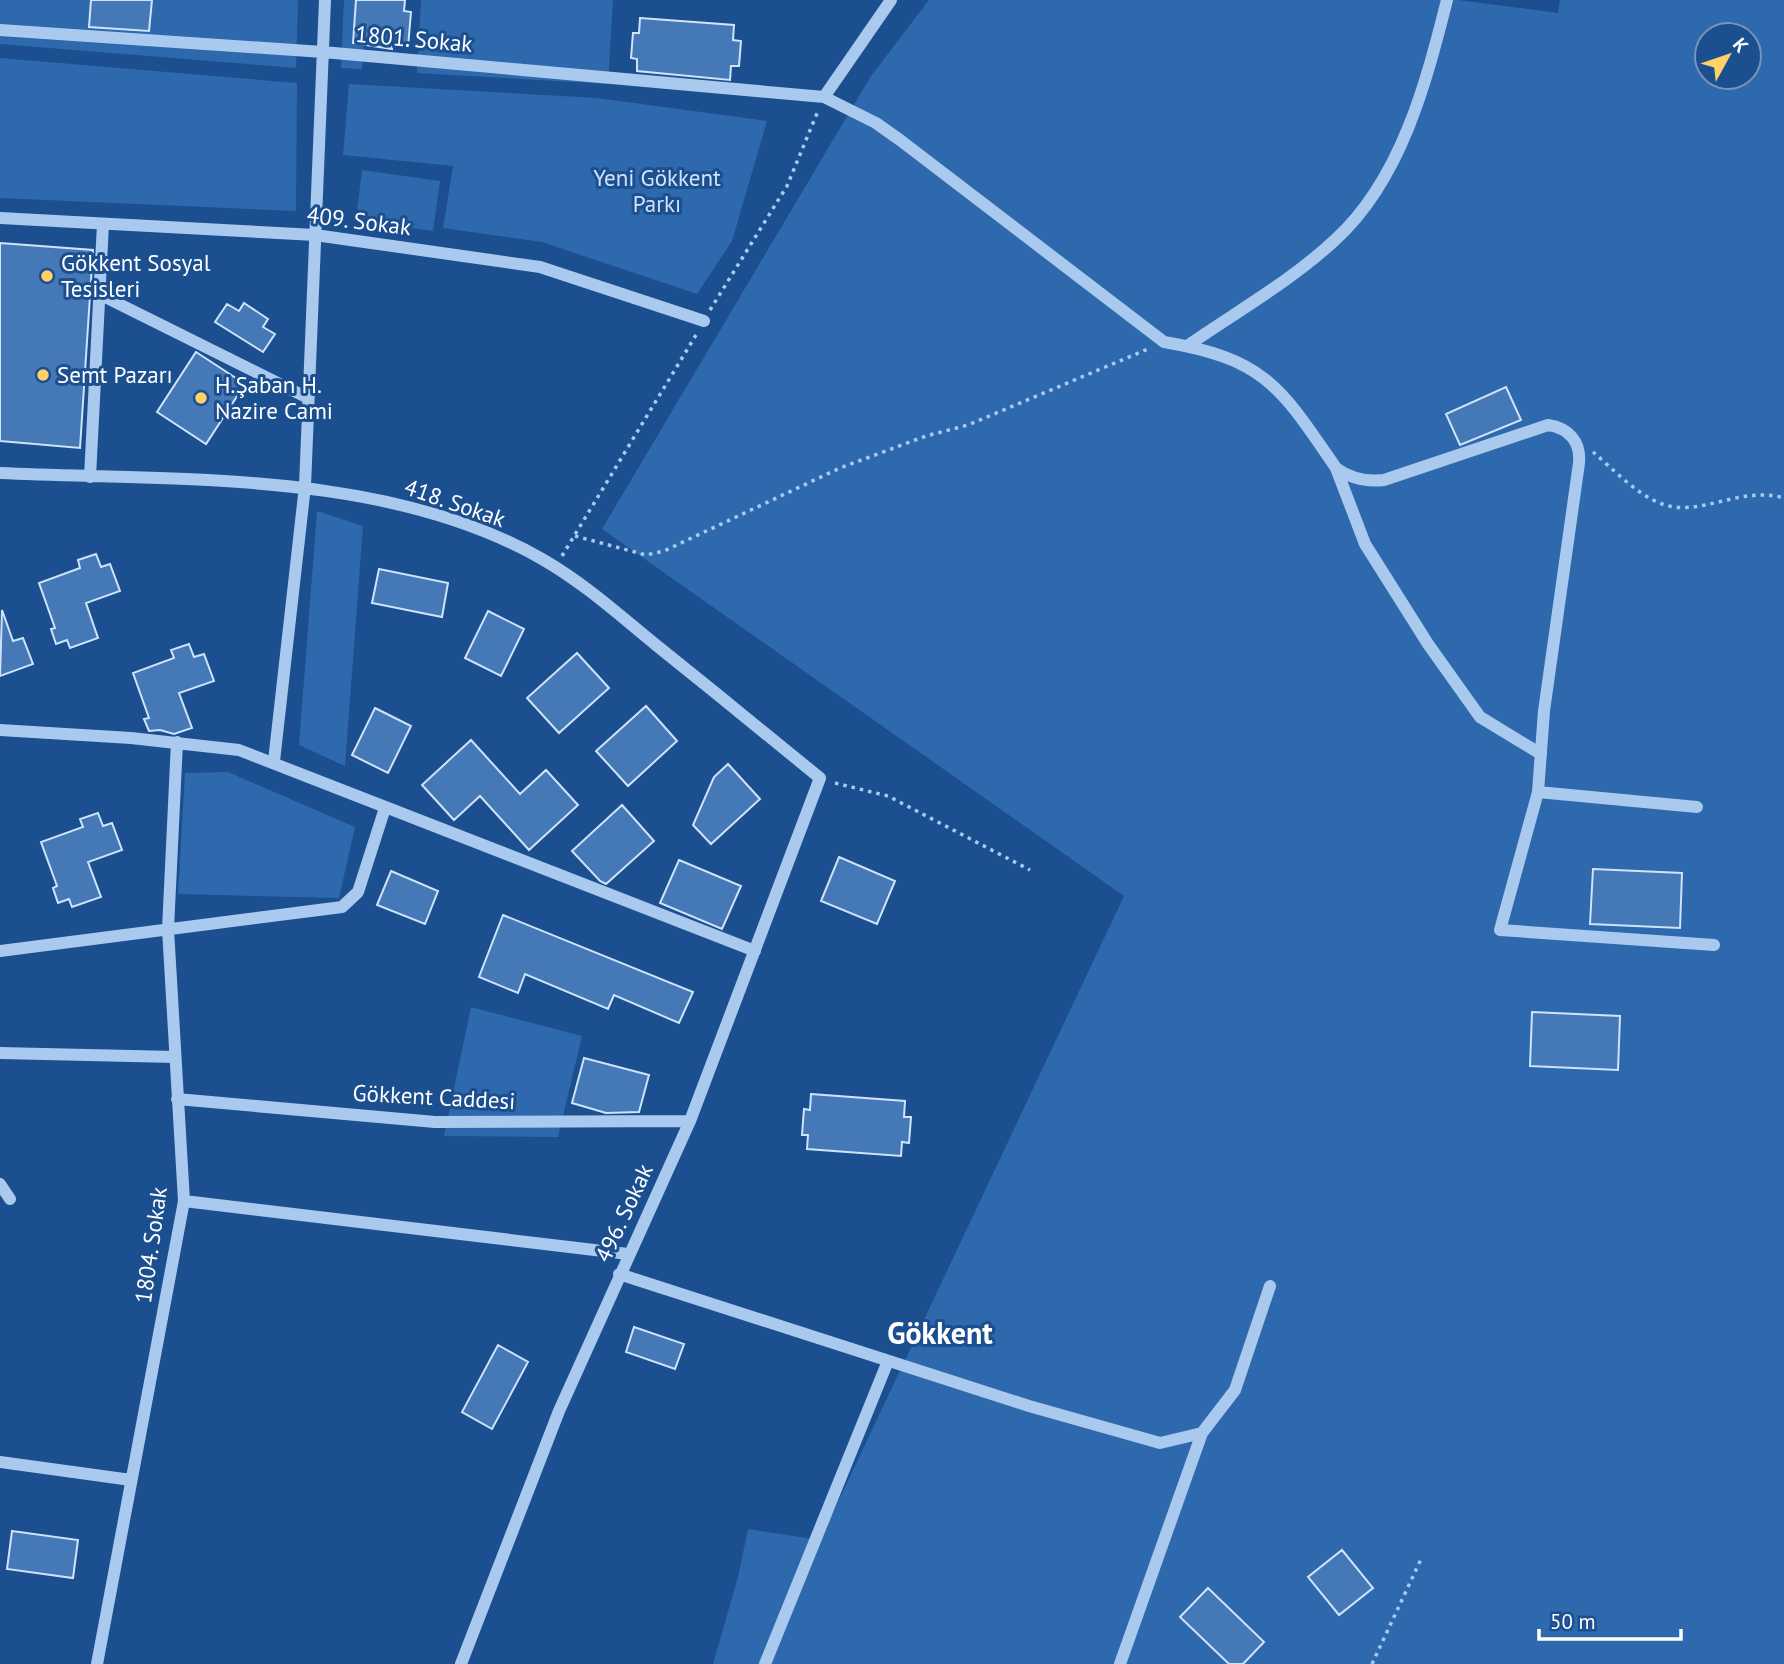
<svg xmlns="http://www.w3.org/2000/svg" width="1784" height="1664" font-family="'PT Sans',sans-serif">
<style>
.green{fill:#2e69ad;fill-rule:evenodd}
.building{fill:#4478b7;stroke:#cfe3fa;stroke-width:2}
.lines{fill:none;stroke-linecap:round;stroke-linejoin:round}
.path{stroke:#a9c9ee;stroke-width:3.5;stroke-dasharray:3.5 5;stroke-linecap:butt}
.minor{stroke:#a9c9ee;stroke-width:12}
.poi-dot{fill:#ffd166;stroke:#1b4f8f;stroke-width:2.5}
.labels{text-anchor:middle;stroke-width:6;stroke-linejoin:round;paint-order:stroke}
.street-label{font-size:23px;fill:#fff;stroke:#1b4f8f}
.park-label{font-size:23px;fill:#cfe3fa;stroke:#1b4f8f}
.poi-label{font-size:23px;fill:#fff;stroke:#1b4f8f;text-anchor:start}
.district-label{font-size:30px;font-weight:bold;fill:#fff;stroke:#1b4f8f}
</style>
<rect width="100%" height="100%" fill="#1b4f8f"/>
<!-- green -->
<path class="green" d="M0,0H298L296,68L0,44Z
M344,0H366L362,69L341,68Z
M421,0H613L608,84L417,73Z
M929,0H1458L1558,13L1560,0H1784V1664H713L738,1577L748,1529L820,1540L1124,896L602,529L871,76ZM1707,35H1749V77H1707Z
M0,58L297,83L296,211L0,198Z
M349,84L597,98L767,121L732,241L697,294L542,242L443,228L453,166L343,155Z
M362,170L440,181L433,231L356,220Z
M317,511L363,526L345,766L299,745Z
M228,772L355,827L339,898L178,894L185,773Z
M471,1007L582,1036L558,1137L444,1136Z"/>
<!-- building -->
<path class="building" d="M91,0H152L149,31L89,27Z
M356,0H405L404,11L411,12L408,47L392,46V49L353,43Z
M640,18L734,25L733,40L741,41L739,66H731L730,80L637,71V59L631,58L633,33H639Z
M0,243L93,250L80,448L0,441Z
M244,303L268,319L263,327L275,334L263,352L215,322L227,304L239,311Z
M196,352L245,384L206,444L157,412Z
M1506,387L1521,420L1460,445L1446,414Z
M96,554L101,567L110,564L120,591L86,603L98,638L70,648L67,640L56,644L51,629L55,628L39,583L80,568L78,560Z
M379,569L448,583L442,617L372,603Z
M2,610L13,641L23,638L33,664L0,676Z
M488,611L524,629L501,676L465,658Z
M189,644L194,657L204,654L214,681L179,693L192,728L174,734L160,730L149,731L144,719L149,718L133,673L174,658L171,650Z
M577,653L609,688L559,733L527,698Z
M646,706L677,741L628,786L596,751Z
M375,708L411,726L388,773L352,755Z
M471,740L520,794L546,770L578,805L529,850L480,796L454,820L422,785Z
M728,764L760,799L711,844L693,825L714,777Z
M622,805L654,841L606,884L600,881L572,851Z
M98,813L103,826L112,823L122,850L88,862L101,897L72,907L69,899L58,903L53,888L57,886L41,842L83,827L80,819Z
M839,857L895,881L877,924L821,901Z
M679,860L741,886L722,929L660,903Z
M1593,869L1682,873L1680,928L1590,924Z
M391,871L438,891L425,924L377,905Z
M503,915L693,992L679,1023L614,995L608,1009L525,974L518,993L479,977Z
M1532,1012L1620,1016L1618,1070L1530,1066Z
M584,1058L649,1075L639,1112L606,1113L572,1103Z
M811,1094L905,1101L904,1117H911L909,1143L902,1142L901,1156L807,1149L808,1135H802L804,1109L810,1110Z
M634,1327L684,1344L675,1369L626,1352Z
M498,1345L528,1362L492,1429L462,1412Z
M12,1531L78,1540L73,1578L7,1569Z
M1342,1550L1373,1588L1339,1615L1308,1577Z
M1208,1588L1264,1642L1243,1664H1229L1180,1617Z"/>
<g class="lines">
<!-- path -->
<path class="path" d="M710,310L787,186L818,111
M1593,452C1613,469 1637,495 1662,504C1700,518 1741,485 1784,498
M575,536L646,555L664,551L840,468L926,436L968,425L1148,349
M562,556L696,335
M835,783L888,796L1030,870
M1372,1664L1422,1557"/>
<!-- minor -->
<path class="minor" d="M0,30L323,52L824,97L876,123L900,140L1164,342C1266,359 1281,388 1336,468C1351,479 1366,482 1384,480L1548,425C1569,428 1581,442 1579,463L1544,711L1538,792L1500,930L1714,945
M824,97L891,0
M0,218L315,235L540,267L704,321
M101,295L308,398
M1187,346C1236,312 1291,281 1335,240C1401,180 1426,83 1447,0
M1336,468L1365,544L1428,644L1480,717L1541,754
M0,473C176,481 385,469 542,559C584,583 619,615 656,645C711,689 765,733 820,778L690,1121L559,1411L461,1664
M90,477L103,224
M0,730L131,738L239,750L755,951
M274,761L305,486L325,0
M1538,792L1697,807
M0,951L342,907L358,892L385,808
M0,1053L175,1057
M177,1099L435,1122L690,1121
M0,1184L10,1199
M184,1201L628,1254
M619,1274L1029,1406L1160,1443L1202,1433L1235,1390L1270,1286
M0,1462L131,1480
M97,1664L184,1201L168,929L177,742
M765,1664L888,1361
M1120,1664L1202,1433"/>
</g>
<!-- markers -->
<g class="poi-dot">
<circle cx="47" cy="276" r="7"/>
<circle cx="43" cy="375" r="7"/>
<circle cx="201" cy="398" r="7"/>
</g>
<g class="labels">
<!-- street labels -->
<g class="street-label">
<text transform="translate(414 39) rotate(5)" y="8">1801. Sokak</text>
<text transform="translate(359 221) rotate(7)" y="8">409. Sokak</text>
<text transform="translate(455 503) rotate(19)" y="8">418. Sokak</text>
<text transform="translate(434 1097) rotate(3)" y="8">Gökkent Caddesi</text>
<text transform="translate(624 1213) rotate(-65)" y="8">496. Sokak</text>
<text transform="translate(151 1245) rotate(-82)" y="8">1804. Sokak</text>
</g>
<!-- park labels -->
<g class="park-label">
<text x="657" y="186">Yeni Gökkent<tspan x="657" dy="26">Parkı</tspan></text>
</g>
<!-- poi labels -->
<g class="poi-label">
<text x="61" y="271">Gökkent Sosyal<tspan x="61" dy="26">Tesisleri</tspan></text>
<text x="57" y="383">Semt Pazarı</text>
<text x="215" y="393">H.Şaban H.<tspan x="215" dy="26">Nazire Cami</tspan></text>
</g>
<!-- district labels -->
<g class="district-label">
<text x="940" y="1344">Gökkent</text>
</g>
</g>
<!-- north arrow -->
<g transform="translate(1728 56) rotate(50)"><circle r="33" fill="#1b4f8f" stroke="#7695bc" stroke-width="2"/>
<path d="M0-5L12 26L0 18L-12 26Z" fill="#ffd166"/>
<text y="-10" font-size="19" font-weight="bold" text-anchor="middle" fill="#ffffff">K</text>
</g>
<!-- scale -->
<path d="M1539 1629v10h142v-10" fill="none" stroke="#ffffff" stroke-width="3.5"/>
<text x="1550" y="1629" font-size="21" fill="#ffffff" stroke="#1b4f8f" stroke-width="5" paint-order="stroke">50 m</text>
</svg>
